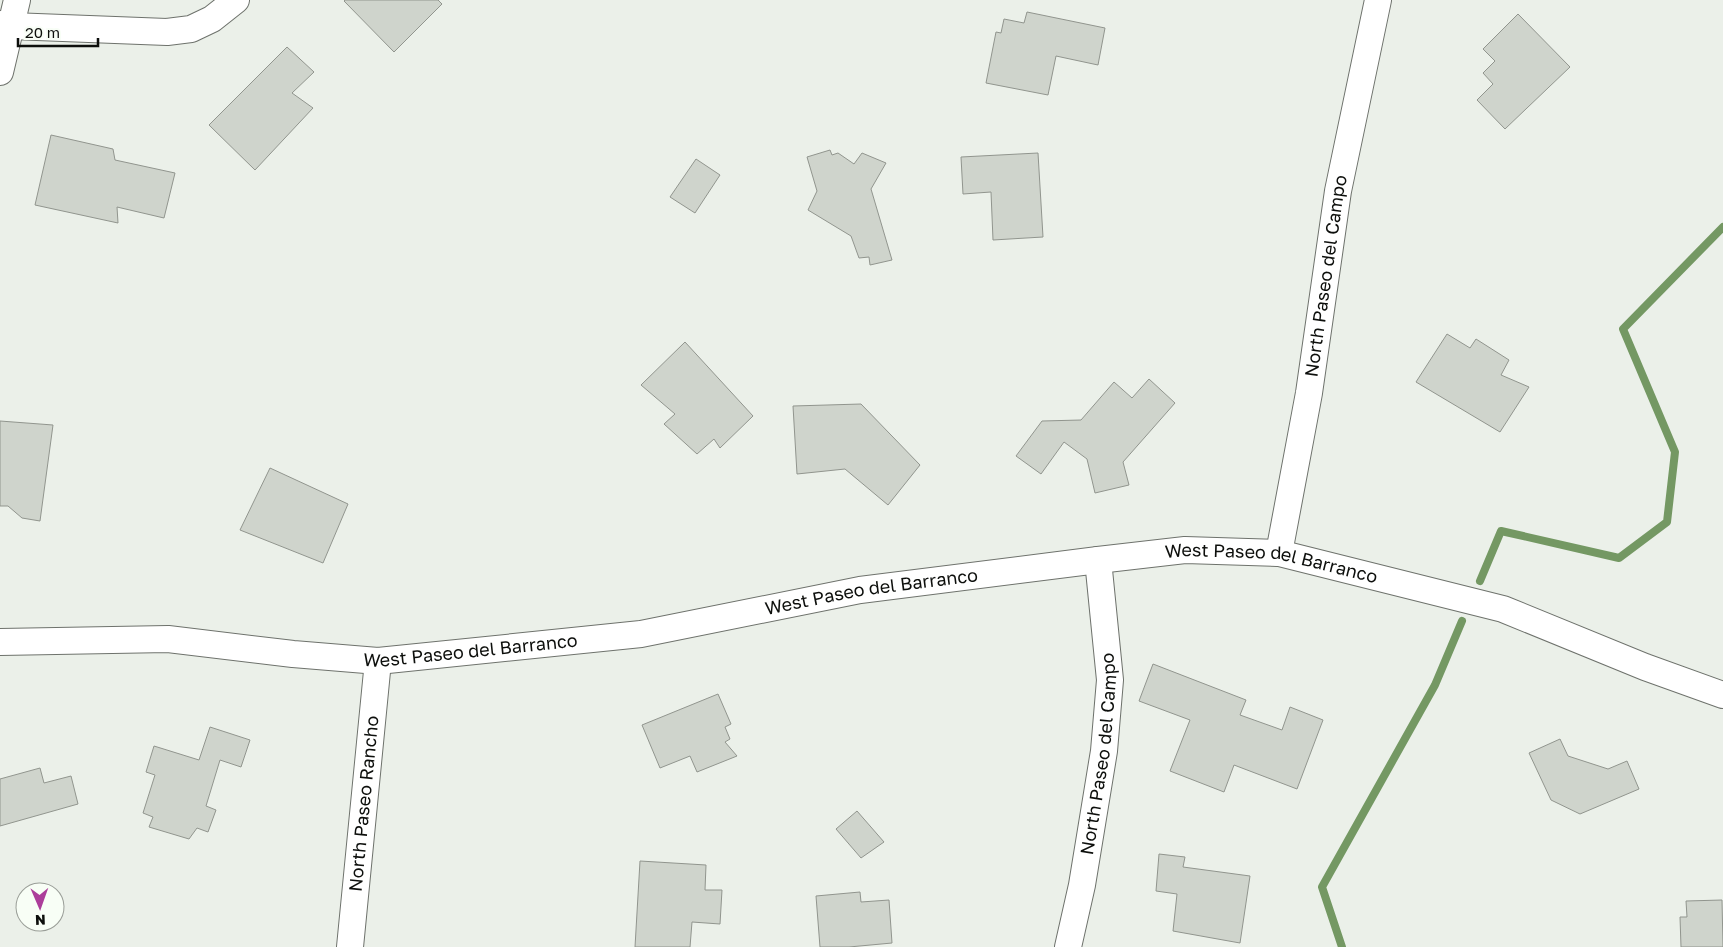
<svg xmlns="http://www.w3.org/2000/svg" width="1723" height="947" font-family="'Golos Text',sans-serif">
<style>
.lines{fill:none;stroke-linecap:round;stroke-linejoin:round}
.stream{stroke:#749863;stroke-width:8}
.building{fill:#cfd4cc;stroke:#91958e}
.minor-casing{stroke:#6e726c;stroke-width:28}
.minor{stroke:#fff;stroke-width:26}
.labels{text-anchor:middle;stroke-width:4;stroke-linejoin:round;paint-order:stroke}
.street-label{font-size:18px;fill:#0d0f0c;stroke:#f8fef6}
</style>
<rect width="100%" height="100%" fill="#ebf0e9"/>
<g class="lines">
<!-- stream -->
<path class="stream" d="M1480,581L1501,531L1619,558L1667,522L1675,452L1623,329L1723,227
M1342,947L1322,887L1435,685L1462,621"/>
</g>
<!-- building -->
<path class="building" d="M345,0H438L442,4L394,52L344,1Z
M1027,12L1105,28L1098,65L1056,56L1048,95L986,83L996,32L1001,33L1004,19L1024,23Z
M1518,14L1570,67L1505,129L1477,100L1493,84L1483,73L1495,61L1483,49Z
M287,47L314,72L292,93L313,108L255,170L209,125Z
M51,135L113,149L115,160L175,173L164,218L117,207L118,223L35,205Z
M830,150L832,155L838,153L854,164L862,153L886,163L871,189L892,260L870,265L869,257L859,258L851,236L808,210L817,191L807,157Z
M1038,153L1043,237L993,240L991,192L963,194L961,157Z
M696,159L720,175L695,213L670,197Z
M1447,334L1470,348L1476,339L1509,360L1501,375L1529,387L1500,432L1416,382Z
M685,342L753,416L720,448L714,439L697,454L664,424L675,414L641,385Z
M1149,379L1175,403L1123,462L1129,485L1095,493L1087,459L1064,442L1041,474L1016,456L1042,421L1081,420L1114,382L1132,398Z
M861,404L920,465L888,505L845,469L797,474L793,406Z
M0,421L53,425L40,521L22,518L8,506H0Z
M270,468L348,504L323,563L240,530Z
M1153,664L1246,700L1240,715L1282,730L1290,707L1323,720L1297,789L1234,765L1224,792L1170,771L1190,720L1139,701Z
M718,694L731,724L725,727L730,739L725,742L737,756L697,772L690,756L660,768L642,725Z
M210,727L250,740L241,767L220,760L206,806L216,810L208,832L197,828L189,839L149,827L153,817L143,813L155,775L146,772L154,746L199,760Z
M1560,739L1568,756L1608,769L1627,761L1639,789L1580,814L1551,800L1529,753Z
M40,768L44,783L71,776L78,804L0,826V779Z
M857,811L884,842L861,858L836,829Z
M1159,854L1185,857L1183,867L1250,876L1240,943L1173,931L1177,894L1156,891Z
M640,861L706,865L705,890H722L720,924L692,922L690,947H635Z
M860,892L861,902L889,900L892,943L849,947H820L816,896Z
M1722,900L1723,947H1681L1680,917H1687L1686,901Z"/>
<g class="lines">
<!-- minor casing -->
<g class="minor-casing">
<g id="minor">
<path d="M0,24L11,26L167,32L191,29L212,19L236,0"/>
<path d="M0,72L17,0"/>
<path id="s1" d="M1279,553L1309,393L1338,191L1378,0"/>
<path id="s2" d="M0,642L168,639L293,654L378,661L641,634L860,590L1098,560L1185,550L1279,553L1503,609L1645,667L1723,695"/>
<path id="s3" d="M350,947L378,661"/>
<path id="s4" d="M1068,947L1082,885L1104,751L1110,680L1098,560"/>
</g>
</g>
<!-- minor -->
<use href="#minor" class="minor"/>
</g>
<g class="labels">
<!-- street labels -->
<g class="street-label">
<text dy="6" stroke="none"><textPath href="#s1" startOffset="281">North Paseo del Campo</textPath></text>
<text dy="6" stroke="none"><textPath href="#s2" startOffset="1282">West Paseo del Barranco</textPath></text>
<text dy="6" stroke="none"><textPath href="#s2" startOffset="878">West Paseo del Barranco</textPath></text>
<text dy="6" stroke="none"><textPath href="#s2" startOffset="472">West Paseo del Barranco</textPath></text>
<text dy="6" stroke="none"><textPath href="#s4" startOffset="196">North Paseo del Campo</textPath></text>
<text dy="6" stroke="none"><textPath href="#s3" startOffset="144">North Paseo Rancho</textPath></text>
</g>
</g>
<!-- north arrow -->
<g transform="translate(40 907) rotate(178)"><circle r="24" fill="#f8fef6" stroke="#9a9e98"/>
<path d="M0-4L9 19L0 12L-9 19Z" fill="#ac3d9a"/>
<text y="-8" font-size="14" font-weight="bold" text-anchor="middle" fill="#0d0f0c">N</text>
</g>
<!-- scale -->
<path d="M18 38v8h80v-8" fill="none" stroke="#0d0f0c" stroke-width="2.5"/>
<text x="25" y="38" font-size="15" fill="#0d0f0c" stroke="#f8fef6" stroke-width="4" paint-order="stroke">20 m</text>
</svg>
